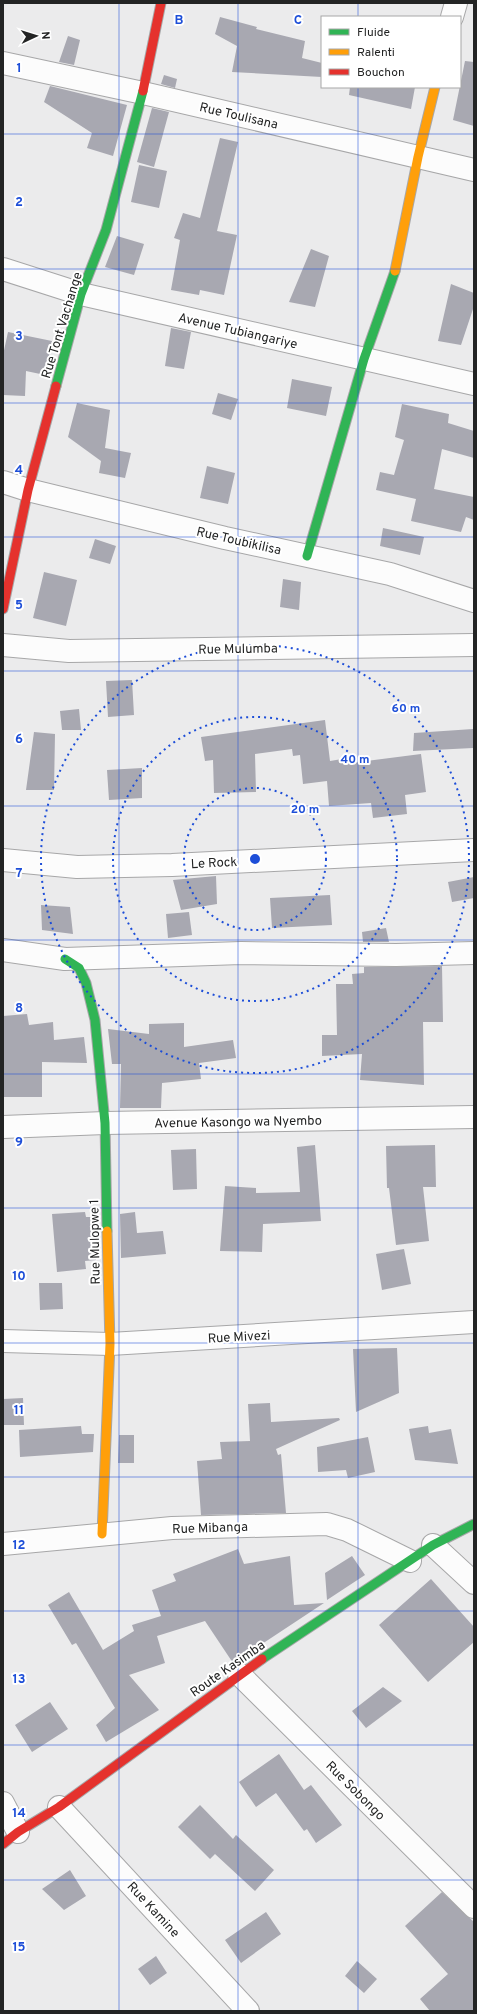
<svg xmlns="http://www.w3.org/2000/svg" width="477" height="2014" font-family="Overpass,sans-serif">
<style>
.building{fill:#a8a8b1}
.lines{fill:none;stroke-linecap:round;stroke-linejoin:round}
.street-casing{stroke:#a7a7a8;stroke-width:24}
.fast-casing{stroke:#a7a7a8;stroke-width:11}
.slow-casing{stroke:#a7a7a8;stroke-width:11}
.jam-casing{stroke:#a7a7a8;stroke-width:11}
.street{stroke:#fcfcfc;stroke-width:22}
.fast{stroke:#30b455;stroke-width:9}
.slow{stroke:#ff9f0a;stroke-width:9}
.jam{stroke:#e5322d;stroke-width:9}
.grid{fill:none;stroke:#1d4ed8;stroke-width:1;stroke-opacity:0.55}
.ring{fill:none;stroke:#1d4ed8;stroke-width:2;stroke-dasharray:2 4}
.labels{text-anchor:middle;stroke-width:4;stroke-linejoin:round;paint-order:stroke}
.street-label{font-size:13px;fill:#232424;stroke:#fff}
.grid-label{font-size:13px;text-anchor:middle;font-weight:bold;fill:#1d4ed8;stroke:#fff;stroke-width:4;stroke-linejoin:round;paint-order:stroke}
.centre{fill:#1d4ed8;stroke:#fff;stroke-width:2}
.ring-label{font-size:12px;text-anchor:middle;font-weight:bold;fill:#1d4ed8;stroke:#fff;stroke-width:4;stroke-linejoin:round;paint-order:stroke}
</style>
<rect width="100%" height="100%" fill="#ebebec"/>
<!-- building -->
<path class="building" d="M220,17L257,27L256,29L305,41L302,58L322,63V77L232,72L237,46L215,34Z
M68,36L80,40L74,65L59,62Z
M465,61L474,62V126L453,120Z
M164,75L177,79L175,88L161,84Z
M50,86L127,105L113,156L87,148L92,133L44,102Z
M350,87H415L411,109L349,95Z
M152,108L169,112L154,167L137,162Z
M220,138L238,142L217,231L237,235L224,295L200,290L199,295L171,290L180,240L174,238L183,213L200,218Z
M139,165L167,171L159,208L131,202Z
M117,236L144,244L134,275L105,267Z
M311,249L329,256L315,307L289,302Z
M451,284L474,293V306L461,345L438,341Z
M171,328L191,332L184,369L165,366Z
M8,332L52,341L45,375L26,371L25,396L3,395V355Z
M292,379L332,387L326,416L287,408Z
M218,393L238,399L231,420L212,414Z
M77,403L110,410L105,448L131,453L125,478L99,473L101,461L68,437Z
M402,404L449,414L448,423L474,431V458L442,449L434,489L474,497V520L466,517L461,532L411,521L416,499L376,490L380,472L394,475L404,440L395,437Z
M207,466L235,473L228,504L200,498Z
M383,528L424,537L420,555L380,546Z
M95,539L116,546L110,564L89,558Z
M44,572L77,580L66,626L33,618Z
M283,579L301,582L299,610L280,607Z
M132,680L134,715L108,717L106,681Z
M79,709L81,730H62L60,711Z
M325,720L330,761L342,759L343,764L421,754L426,792L405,795L407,814L373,818L371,803L329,806L327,781L303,784L300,755L293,756L292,749L255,754L256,792L214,793L213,760L205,761L201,737Z
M473,729V748L413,751L414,733Z
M34,732L55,734L54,790H26Z
M142,768V798L109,800L107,770Z
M216,876L217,904L181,910L173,880Z
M474,877V898L452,902L448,882Z
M330,895L332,925L272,928L270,898Z
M41,905L70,907L73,934L42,930Z
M189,912L192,935L168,938L166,914Z
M386,928L389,942H363L362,932Z
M442,966L443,1022H423L424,1085L360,1080L362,1054L322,1056V1035H337L336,984H353L352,974L364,973V967Z
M27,1014L29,1025L53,1022L54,1040L84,1037L87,1063L42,1062V1097H3V1016Z
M184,1023V1047L233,1040L236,1058L199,1063L201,1079L162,1083L161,1108H120L121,1064H112L108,1029L149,1034V1024Z
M315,1145L321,1221L263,1224L262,1252L220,1251L225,1186L256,1188V1193L300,1192L297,1147Z
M435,1145L436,1187H423L429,1241L396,1245L389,1188H387L386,1146Z
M196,1149L197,1189L173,1190L171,1150Z
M85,1212L86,1217H95L96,1260L85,1261L86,1269L57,1272L52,1214Z
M135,1212L137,1233L163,1231L166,1254L121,1258L120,1214Z
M404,1249L411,1284L382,1290L376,1254Z
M39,1283H62L63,1309L40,1310Z
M397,1348L399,1393L356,1412L353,1349Z
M23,1398L24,1425H3V1399Z
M270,1403L271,1422L339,1418L340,1420L276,1449L278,1455L281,1454L286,1513L201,1515L197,1461L222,1459L220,1442L250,1441L248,1404Z
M81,1426L82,1434H94L93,1452L20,1457L19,1430Z
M428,1426L429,1433L451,1429L458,1464L415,1460L409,1429Z
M119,1435H134V1463H118Z
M368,1437L375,1472L348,1478L346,1470L318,1472L317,1447Z
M238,1549L244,1564L290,1556L294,1605L324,1603L233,1663L205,1621L157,1636L165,1663L129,1675L159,1710L106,1742L96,1725L115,1708L76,1643L72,1645L48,1605L69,1592L103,1650L134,1631L132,1625L161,1616L152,1590L176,1581L173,1574Z
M352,1556L365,1575L327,1600L325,1573Z
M431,1579L474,1627V1642L428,1682L379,1625Z
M383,1687L402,1701L366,1728L352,1711Z
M50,1702L68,1729L32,1752L15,1725Z
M279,1754L304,1790L311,1785L342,1825L316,1843L307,1829L304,1831L293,1816L276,1793L256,1807L239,1782Z
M200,1805L233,1839L236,1835L274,1870L255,1891L215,1854L210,1859L178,1827Z
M70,1870L86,1896L64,1910L42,1889Z
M442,1892L474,1922V2011H430L420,1999L448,1974L405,1926Z
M266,1912L281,1934L241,1963L225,1940Z
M156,1956L167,1973L150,1985L138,1969Z
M357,1961L377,1979L364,1993L345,1976Z"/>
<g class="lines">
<!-- street casing -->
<g class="street-casing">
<path id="street" d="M452,17L456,3
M3,63L143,93L474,170
M3,269L81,294L474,384
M3,482L28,490L225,538L390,574L474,601
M3,645L69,651L474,645
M3,860L77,867L172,865L474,850
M3,950L65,959L241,953L396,955L474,953
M3,1127L105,1123L474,1117
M3,1341L110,1344L474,1322
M3,1544L172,1528L327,1524L347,1530L410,1561
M433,1545L474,1583
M239,1674L474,1907
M3,1803L18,1832
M59,1807L248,2011"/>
</g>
<!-- fast casing -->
<g class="fast-casing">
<path id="fast" d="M56,386L81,294L106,230L143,91
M307,556L364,359L395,271
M65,959L79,968L86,983L95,1020L105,1123L107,1231
M262,1659L433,1545L474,1524"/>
</g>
<!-- slow casing -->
<g class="slow-casing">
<path id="slow" d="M395,271L418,157L435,87
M102,1534L110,1344L107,1231"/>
</g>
<!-- jam casing -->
<g class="jam-casing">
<path id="jam" d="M143,91L161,3
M3,609L28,490L56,386
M3,1844L18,1832L59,1807L262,1659"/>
</g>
<!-- street -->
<use href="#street" class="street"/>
<!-- fast -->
<use href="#fast" class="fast"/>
<!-- slow -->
<use href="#slow" class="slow"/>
<!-- jam -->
<use href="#jam" class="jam"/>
</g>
<!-- grid -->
<path class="grid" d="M119,3V2011M238,3V2011M358,3V17M358,87V2011M3,134H474M3,269H474M3,403H474M3,537H474M3,671H474M3,806H474M3,940H474M3,1074H474M3,1208H474M3,1343H474M3,1477H474M3,1611H474M3,1745H474M3,1880H474"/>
<!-- distance rings -->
<g class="ring">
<circle cx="255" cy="859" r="71"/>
<circle cx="255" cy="859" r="142"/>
<circle cx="255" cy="859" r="214"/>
</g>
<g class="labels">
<!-- street labels -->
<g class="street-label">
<text transform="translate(239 115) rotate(13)" y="5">Rue Toulisana</text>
<text transform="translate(61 325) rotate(-73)" y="5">Rue Tont Vachange</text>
<text transform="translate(238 330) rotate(13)" y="5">Avenue Tubiangariye</text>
<text transform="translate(239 540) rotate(13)" y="5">Rue Toubikilisa</text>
<text transform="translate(238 648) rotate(-1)" y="5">Rue Mulumba</text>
<text transform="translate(214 862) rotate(-3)" y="5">Le Rock</text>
<text transform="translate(238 1121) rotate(-1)" y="5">Avenue Kasongo wa Nyembo</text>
<text transform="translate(94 1242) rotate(-91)" y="5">Rue Mulopwe 1</text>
<text transform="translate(239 1336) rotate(-3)" y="5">Rue Mivezi</text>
<text transform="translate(210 1527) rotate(-2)" y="5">Rue Mibanga</text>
<text transform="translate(227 1668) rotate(-35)" y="5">Route Kasimba</text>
<text transform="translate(356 1790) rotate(45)" y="5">Rue Sobongo</text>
<text transform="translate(154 1909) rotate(47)" y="5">Rue Kamine</text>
</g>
</g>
<g class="grid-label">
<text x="179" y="24">B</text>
<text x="298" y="24">C</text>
<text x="19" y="72">1</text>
<text x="19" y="206">2</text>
<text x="19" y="340">3</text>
<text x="19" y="474">4</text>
<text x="19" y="609">5</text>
<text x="19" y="743">6</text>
<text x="19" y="877">7</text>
<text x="19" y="1012">8</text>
<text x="19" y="1146">9</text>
<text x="19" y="1280">10</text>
<text x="19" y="1414">11</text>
<text x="19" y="1549">12</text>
<text x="19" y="1683">13</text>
<text x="19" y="1817">14</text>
<text x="19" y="1951">15</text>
</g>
<circle cx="255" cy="859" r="6" class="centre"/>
<g class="ring-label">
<text x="406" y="712">60 m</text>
<text x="355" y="763">40 m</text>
<text x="305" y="813">20 m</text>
</g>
<!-- border -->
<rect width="477" height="2014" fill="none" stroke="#232424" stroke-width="8"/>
<!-- legend -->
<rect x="321" y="16" width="140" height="72" fill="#ffffff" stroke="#a7a7a7"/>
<rect x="329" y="29" width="20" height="6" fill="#30b455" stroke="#a7a7a7"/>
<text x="357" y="36" font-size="12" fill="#232424">Fluide</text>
<rect x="329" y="49" width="20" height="6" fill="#ff9f0a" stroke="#a7a7a7"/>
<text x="357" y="56" font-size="12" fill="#232424">Ralenti</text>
<rect x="329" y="69" width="20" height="6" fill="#e5322d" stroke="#a7a7a7"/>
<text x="357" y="76" font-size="12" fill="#232424">Bouchon</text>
<!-- north arrow -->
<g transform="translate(36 36) rotate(86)" stroke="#ffffff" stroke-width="3" paint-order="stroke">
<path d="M0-3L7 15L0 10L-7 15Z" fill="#232424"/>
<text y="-6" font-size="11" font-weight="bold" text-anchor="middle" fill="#232424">N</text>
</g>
</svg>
